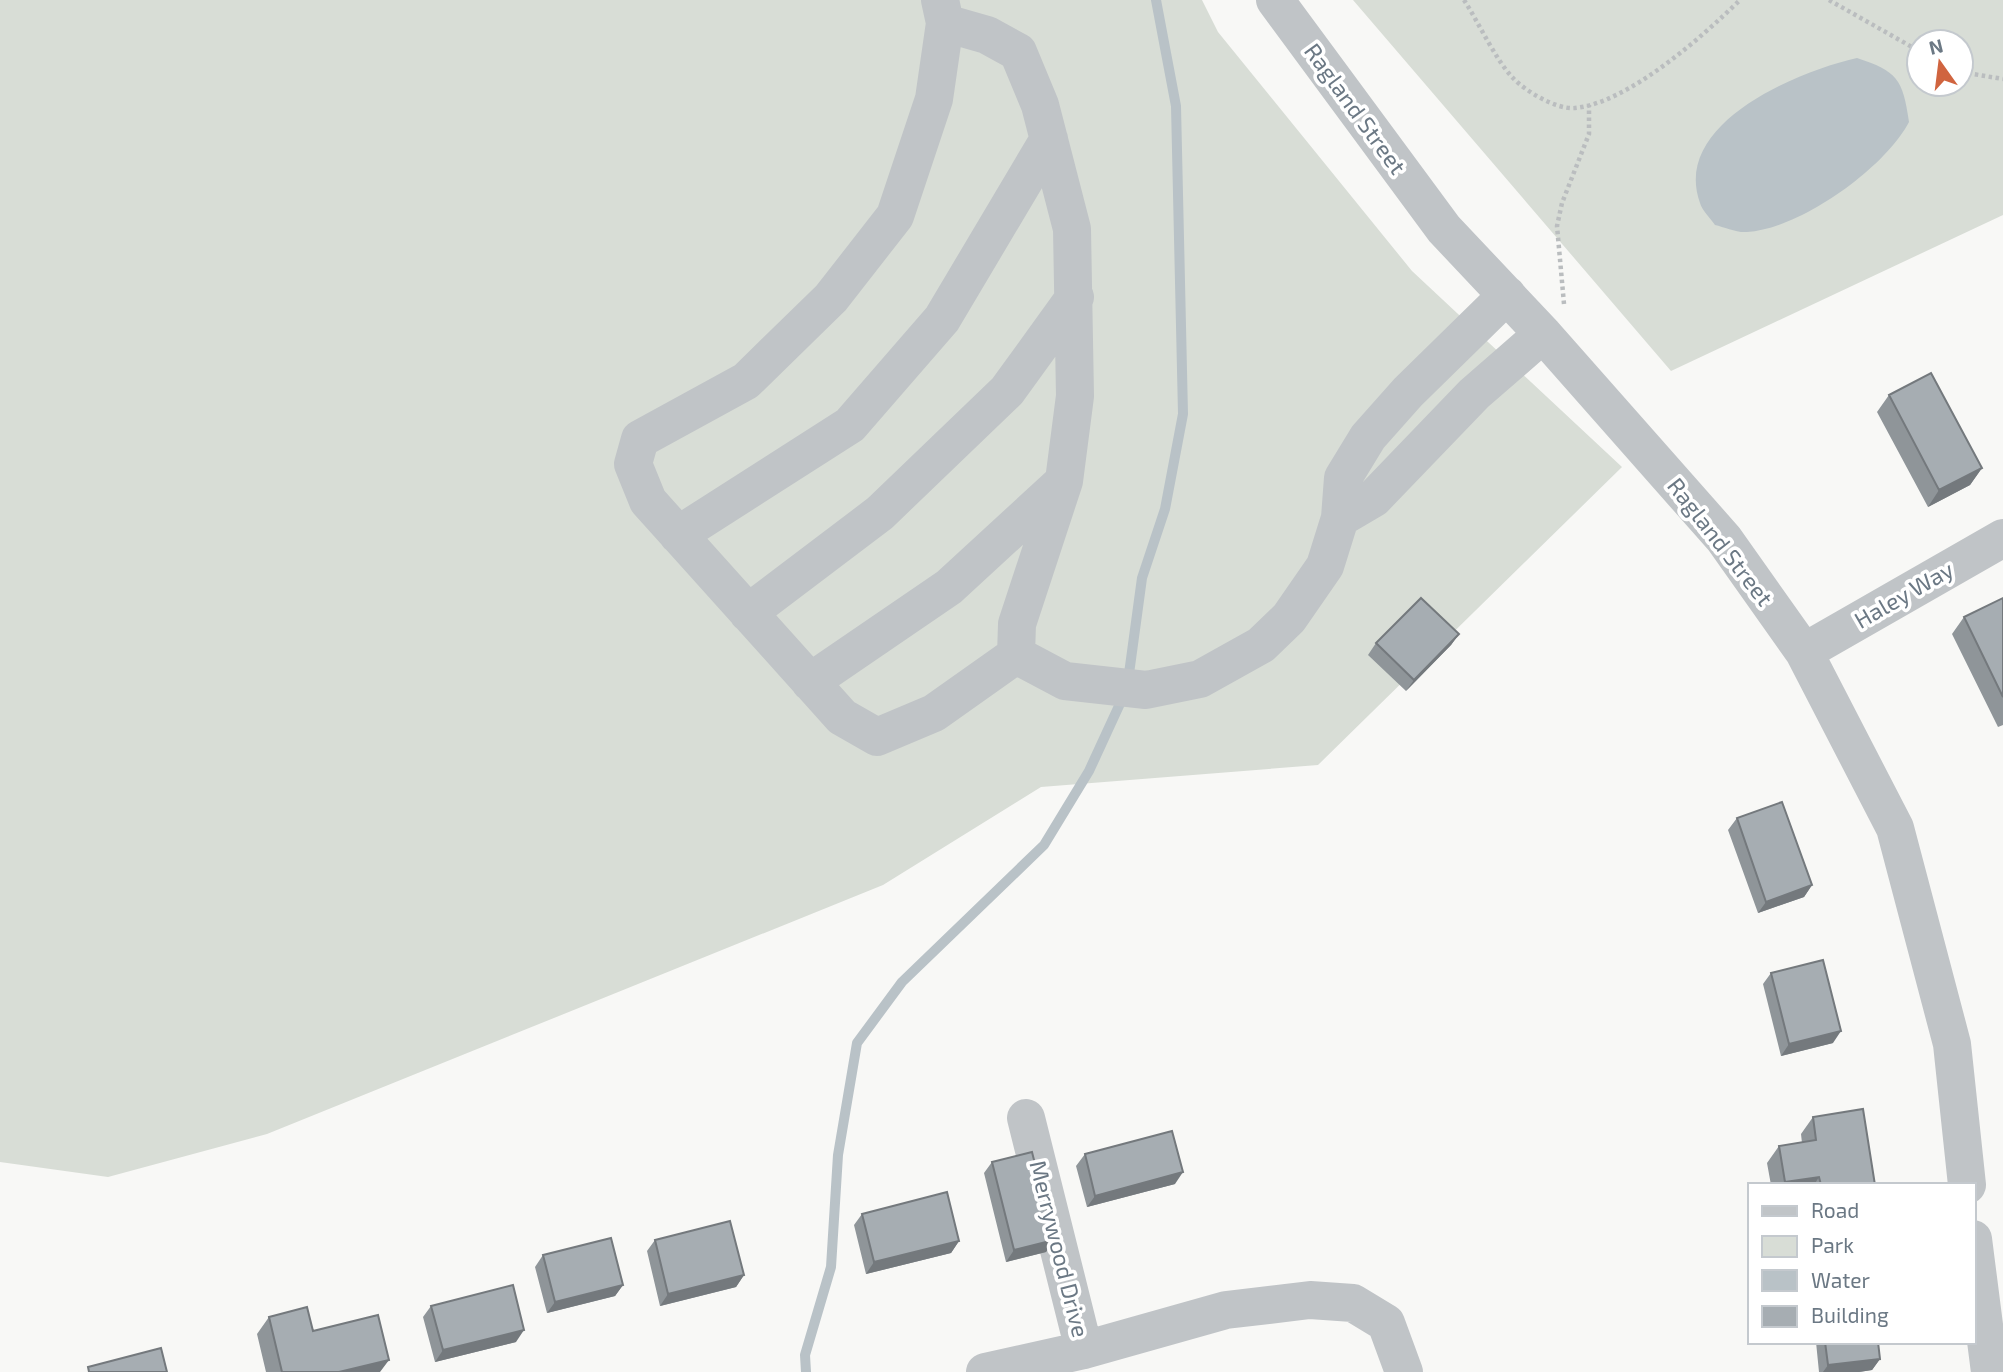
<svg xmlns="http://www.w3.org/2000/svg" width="2003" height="1372" font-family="'Exo 2',sans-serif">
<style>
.green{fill:#d8ddd6;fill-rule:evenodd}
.water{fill:#b9c2c7}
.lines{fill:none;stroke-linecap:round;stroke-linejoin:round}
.stream{stroke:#b9c2c7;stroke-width:10}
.path{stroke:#babdbf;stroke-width:4.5;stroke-dasharray:3.5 3.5;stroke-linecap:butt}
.minor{stroke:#c0c4c7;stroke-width:38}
.wall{fill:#8f9599}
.shaded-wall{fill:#74797d}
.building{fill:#a6adb2;stroke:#74797d;stroke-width:2}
.labels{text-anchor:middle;stroke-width:7;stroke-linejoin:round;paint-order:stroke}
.street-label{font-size:23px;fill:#6b7884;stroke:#fff}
</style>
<rect width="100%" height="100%" fill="#f8f8f6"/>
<!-- green -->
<path class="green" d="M0,0H1202L1218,32L1412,271L1622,467L1318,765L1041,787L883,885L267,1134L108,1177L0,1162Z
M1353,0H2003V215L1671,371ZM1919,42H1961V84H1919Z"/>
<!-- water -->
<path class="water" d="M1857,58C1897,71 1903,79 1909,122C1885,168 1800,229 1747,232C1737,233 1724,227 1715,225C1710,218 1702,210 1700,203C1671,123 1799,71 1857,58Z"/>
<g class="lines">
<!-- stream -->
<path class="stream" d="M1128,681L1142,578L1165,509L1183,414L1176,106L1156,0
M806,1372L805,1355L831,1267L838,1155L857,1043L902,982L1044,845L1089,771L1124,695"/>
<!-- path -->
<path class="path" d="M1464,0C1479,23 1495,59 1513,78C1525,91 1557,110 1575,108C1628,103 1702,37 1740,0
M1829,0L1919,51
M1961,72L2003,79
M1564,304L1557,226L1562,203L1589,134V105"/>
<!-- minor -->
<path class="minor" d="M940,0L945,23L934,99L895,216L831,298L746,381L640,439L633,464L648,501L842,717L877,737L934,713L1016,655
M1275,0L1444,229L1543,334L1724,539L1804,652L1895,828L1952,1044L1967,1185
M945,23L987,35L1018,52L1040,105L1072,229L1075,396L1064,481L1017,624L1016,655L1065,681L1146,690L1200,679L1261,645L1289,618L1325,566L1340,518L1343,478L1368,437L1408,392L1507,295
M1340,518L1374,498L1474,394L1543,334
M678,535L850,425L942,319L1049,139
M748,613L880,513L1007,391L1075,297
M1804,652L2003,538
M810,682L949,587L1061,484
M1026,1118L1084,1350
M1973,1239L1990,1372
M985,1372L1084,1350L1226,1310L1310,1300L1353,1303L1386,1323L1404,1372"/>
</g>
<!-- wall -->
<path class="wall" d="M1889,395L1982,468L1970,485L1928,507L1877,412Z
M2003,598V725L1998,727L1952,634L1964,617Z
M1459,634L1451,645L1406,691L1368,655L1376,643Z
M1737,818L1812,885L1804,897L1758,913L1728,830Z
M1771,973L1833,1043L1781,1056L1763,984Z
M1813,1117L1875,1185H1771L1767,1163L1779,1146L1802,1143L1801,1134Z
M1085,1154L1175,1184L1087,1207L1076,1166Z
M992,1162L1054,1240L1046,1252L1006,1262L984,1173Z
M862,1214L959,1241L951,1253L866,1274L854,1225Z
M655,1240L744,1275L736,1287L660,1306L647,1251Z
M543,1255L623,1285L615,1296L547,1313L535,1267Z
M431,1306L516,1342L435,1362L423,1317Z
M269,1317L313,1331L380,1372H266L257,1334Z
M1816,1342H1878L1880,1359L1872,1370L1859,1372H1819Z"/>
<!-- shaded-wall -->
<path class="shaded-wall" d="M1982,468L1970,485L1928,507L1939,490Z
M1459,634L1451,645L1406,691L1414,680Z
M1812,885L1804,897L1758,913L1766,902Z
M1841,1031L1833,1043L1781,1056L1789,1044Z
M1183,1172L1175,1184L1087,1207L1095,1196Z
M1819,1177L1814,1185H1783L1785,1182Z
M1054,1240L1046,1252L1006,1262L1014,1250Z
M959,1241L951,1253L866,1274L874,1262Z
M744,1275L736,1287L660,1306L668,1294Z
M623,1285L615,1296L547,1313L555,1302Z
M524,1330L516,1342L435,1362L443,1350Z
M1880,1359L1872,1370L1859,1372H1823L1828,1365Z
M389,1360L380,1372H339Z"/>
<!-- building -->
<path class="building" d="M1931,373L1982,468L1939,490L1889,395Z
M1421,598L1459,634L1414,680L1376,643Z
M2003,598V697L1964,617Z
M1782,802L1812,885L1766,902L1737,818Z
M1823,960L1841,1031L1789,1044L1771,973Z
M1863,1109L1875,1185H1821L1819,1177L1785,1182L1779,1146L1816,1140L1813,1117Z
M1172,1131L1183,1172L1095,1196L1085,1154Z
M1032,1152L1054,1240L1014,1250L992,1162Z
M947,1192L959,1241L874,1262L862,1214Z
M730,1221L744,1275L668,1294L655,1240Z
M611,1238L623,1285L555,1302L543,1255Z
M513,1285L524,1330L443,1350L431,1306Z
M307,1307L313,1331L378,1315L389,1360L339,1372H282L269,1317Z
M1825,1342H1878L1880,1359L1828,1365Z
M161,1348L167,1372H89L88,1367Z"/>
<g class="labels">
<!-- street labels -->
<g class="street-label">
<text transform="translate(1355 109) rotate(54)" y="8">Ragland Street</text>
<text transform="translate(1720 542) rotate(52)" y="8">Ragland Street</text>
<text transform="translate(1904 595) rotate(-30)" y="8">Haley Way</text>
<text transform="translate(1059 1249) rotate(76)" y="8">Merrywood Drive</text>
</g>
</g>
<!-- legend -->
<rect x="1748" y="1183" width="228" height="161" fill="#ffffff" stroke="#c4c9ce" stroke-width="2"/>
<rect x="1762" y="1206" width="35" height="10" fill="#c0c4c7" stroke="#c4c9ce" stroke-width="2"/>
<text x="1811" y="1218" font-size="21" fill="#6b7884">Road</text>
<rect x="1762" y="1236" width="35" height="21" fill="#d8ddd6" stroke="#c4c9ce" stroke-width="2"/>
<text x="1811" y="1253" font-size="21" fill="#6b7884">Park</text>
<rect x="1762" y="1270" width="35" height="21" fill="#b9c2c7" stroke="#c4c9ce" stroke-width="2"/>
<text x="1811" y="1288" font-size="21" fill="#6b7884">Water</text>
<rect x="1762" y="1306" width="35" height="21" fill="#a6adb2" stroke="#c4c9ce" stroke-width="2"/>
<text x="1811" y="1323" font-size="21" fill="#6b7884">Building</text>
<!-- north arrow -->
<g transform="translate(1940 63) rotate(346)"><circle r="33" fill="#ffffff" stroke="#c4c9ce" stroke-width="2"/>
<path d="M0-5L12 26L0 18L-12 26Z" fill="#d0643f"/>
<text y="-10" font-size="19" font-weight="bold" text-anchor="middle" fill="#6b7884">N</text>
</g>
</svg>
